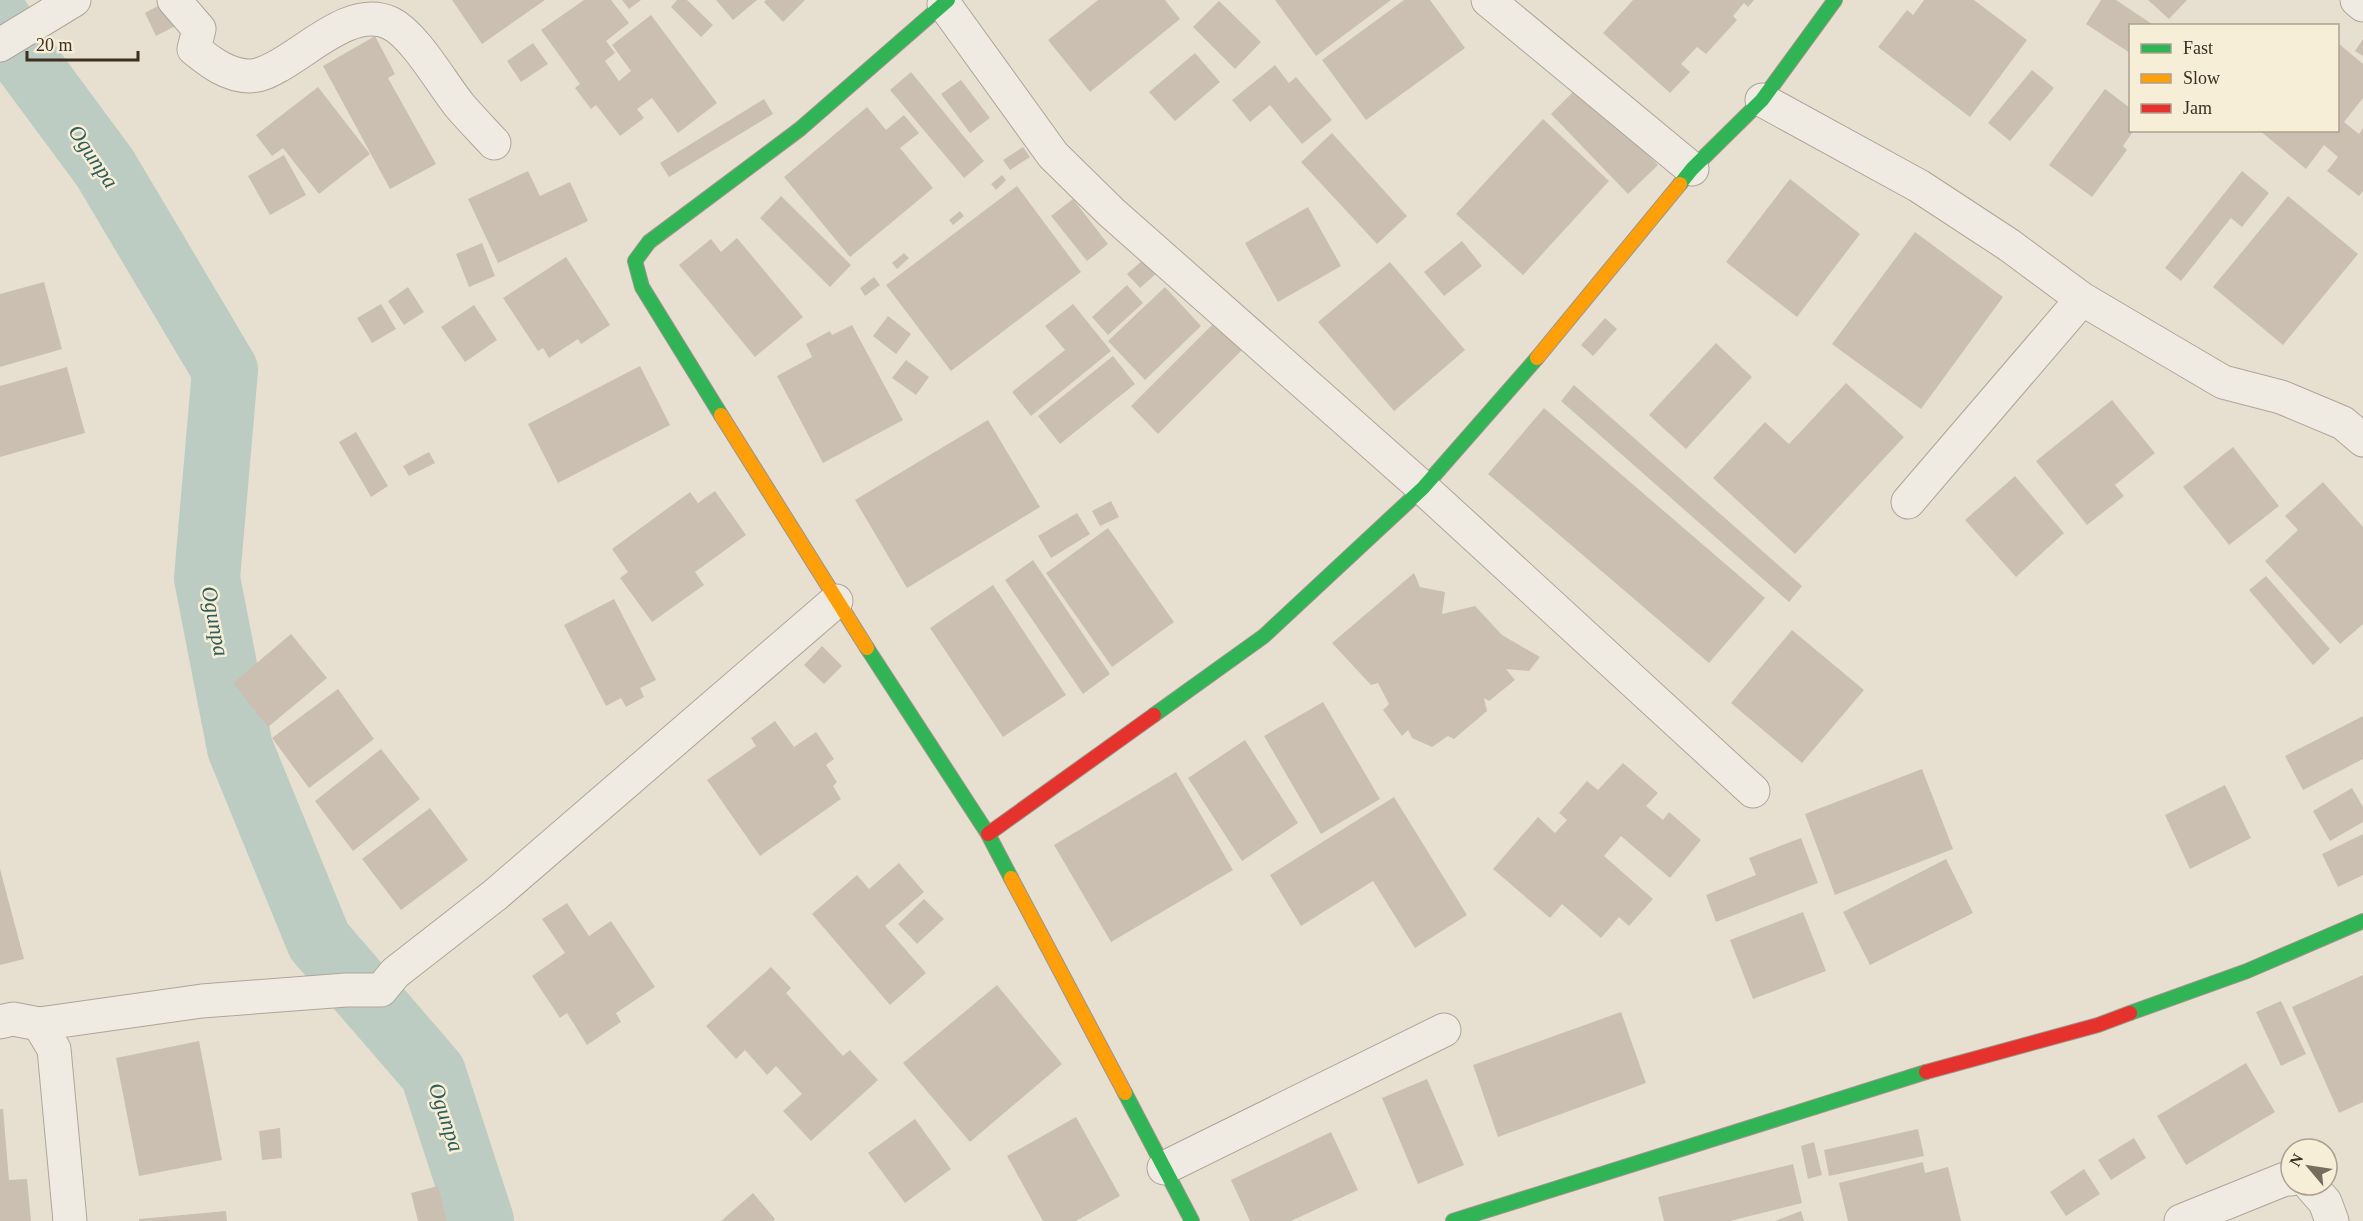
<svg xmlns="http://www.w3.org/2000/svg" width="2363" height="1221" font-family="Georgia,serif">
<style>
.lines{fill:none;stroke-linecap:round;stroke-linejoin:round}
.river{stroke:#bcccc2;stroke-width:66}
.building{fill:#cbbfb2}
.street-casing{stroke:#ada599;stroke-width:35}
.fast-casing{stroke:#9c958a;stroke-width:16}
.slow-casing{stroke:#9c958a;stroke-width:16}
.jam-casing{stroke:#9c958a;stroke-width:16}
.street{stroke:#efebe3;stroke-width:33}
.fast{stroke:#30b455;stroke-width:14}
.slow{stroke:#ff9f0a;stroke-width:14}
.jam{stroke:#e5322d;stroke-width:14}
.labels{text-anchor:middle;stroke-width:5;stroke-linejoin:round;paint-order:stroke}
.water-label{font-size:22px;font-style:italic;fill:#2f5d5a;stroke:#f7eed8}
</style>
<rect width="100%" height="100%" fill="#e7e0d1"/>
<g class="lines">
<!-- river -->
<path class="river" d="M0,22L6,34L105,168L225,370L207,578L240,748L319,941L433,1073L481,1221"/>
</g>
<!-- building -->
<path class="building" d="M169,0L181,23L156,36L145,13Z
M452,0H545L482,44Z
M584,0H611L629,23L606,41L615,53L605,61L619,81L631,71L612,45L651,15L717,103L678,133L652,98L637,109L644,118L620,136L596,105L591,109L575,88L580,84L541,30Z
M622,0H641L629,9Z
M677,0H687L713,25L701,37L671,7Z
M716,0H757L733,20Z
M766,0H805L783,22L764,2Z
M1098,0H1165L1180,19L1090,92L1048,40Z
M1275,0H1391L1316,56Z
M1404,0H1430L1465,48L1366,120L1322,60Z
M1633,0H1754L1748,7L1744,3L1733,16L1737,20L1706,54L1697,47L1681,64L1690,72L1670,93L1603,33Z
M1924,0H1974L2027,40L1970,117L1878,47L1907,10L1913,15Z
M2101,0H2116L2155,26H2130V53L2086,24Z
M2148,0H2187L2169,19Z
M1219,1L1261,42L1235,69L1193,27Z
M375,36L395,74L388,78L436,164L390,189L323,66Z
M2363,39V56L2355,51Z
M533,43L548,64L521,82L507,61Z
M2338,43L2363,64V98L2344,122L2359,134L2363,128V191L2359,196L2327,171L2338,157L2324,145L2306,169L2259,130H2338Z
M1195,53L1220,82L1175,121L1149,92Z
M1275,65L1289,83L1296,77L1332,120L1302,144L1270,105L1250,122L1232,100Z
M2032,70L2054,88L2010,141L1988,123Z
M911,72L984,161L964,178L890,90Z
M961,80L990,118L970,133L941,94Z
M1580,85L1658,165L1628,194L1551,114Z
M318,87L370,154L319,194L283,148L272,156L256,135Z
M2105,89L2130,108V130H2134L2123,146L2127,150L2092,197L2049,165Z
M764,99L773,114L669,177L660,163Z
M867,107L886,130L904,115L919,133L900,148L933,188L850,257L784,177Z
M1543,119L1609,181L1523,275L1456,214Z
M1332,133L1407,216L1377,244L1301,162Z
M1023,147L1030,157L1010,170L1003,160Z
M284,155L306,195L270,215L248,176Z
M528,171L540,196L570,182L588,221L498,263L468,199Z
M2242,171L2269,193L2242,227L2231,218L2181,281L2165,268Z
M1002,175L1006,180L996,190L991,184Z
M1790,179L1860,234L1797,317L1726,262Z
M1017,186L1081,272L951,371L886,285Z
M781,196L851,265L830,287L760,218Z
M2288,196L2358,254L2283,345L2213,287Z
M1073,199L1108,244L1087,261L1051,216Z
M1308,207L1341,266L1278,302L1245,243Z
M960,211L964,216L953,225L949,220Z
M1915,232L2003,297L1921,409L1832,344Z
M737,238L803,317L755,357L679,265L711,239L721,252Z
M1462,241L1482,266L1444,296L1424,272Z
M482,243L495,276L469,287L456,254Z
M904,253L909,258L897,269L892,263Z
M566,257L610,325L581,344L578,339L549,358L543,348L538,351L503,298Z
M1144,259L1157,273L1140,288L1127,274Z
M1390,262L1465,350L1394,411L1318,322Z
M874,277L880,285L865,296L860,288Z
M44,282L62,349L0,367V294Z
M1127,285L1143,303L1108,335L1092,317Z
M408,287L424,312L404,325L388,301Z
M1165,287L1201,326L1145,380L1108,341Z
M381,304L396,329L372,343L357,318Z
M1073,304L1111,351L1031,416L1012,392L1065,350L1045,326Z
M474,305L497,340L465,362L441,327Z
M888,316L911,334L896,354L873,336Z
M1605,318L1617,329L1593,356L1581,345Z
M1215,322L1242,350L1158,434L1131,406Z
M852,325L903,420L823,463L777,376L812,357L806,344L830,331L832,335Z
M1716,343L1752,377L1686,449L1649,415Z
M1113,356L1135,384L1060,444L1038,416Z
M906,360L929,377L916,395L892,378Z
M640,366L670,425L558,483L528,424Z
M67,367L85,433L0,457V386Z
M1846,383L1904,437L1795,554L1713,478L1765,422L1789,444Z
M1574,385L1802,586L1789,602L1561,401Z
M2112,400L2155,453L2115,485L2124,496L2087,525L2036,461Z
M1544,408L1765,598L1709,663L1488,474Z
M988,420L1040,507L907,588L855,500Z
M356,432L388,486L371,497L339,442Z
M2233,447L2279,506L2229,545L2183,487Z
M429,452L435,463L409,476L403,466Z
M2015,476L2064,533L2016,577L1965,520Z
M2323,482L2363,527V624L2340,644L2265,561L2298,530L2285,516Z
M715,491L746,535L695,572L704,585L652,622L620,578L628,572L612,549L690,492L698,503Z
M1111,501L1119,517L1100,526L1092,511Z
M1077,513L1090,534L1051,558L1038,536Z
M1108,528L1174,622L1112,667L1046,573Z
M1033,560L1110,674L1083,694L1005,580Z
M1414,573L1420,587L1445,592L1442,614L1475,606L1502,635L1540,657L1529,671L1506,669L1515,680L1489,701L1484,698L1487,711L1454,739L1448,736L1432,747L1412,738L1408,730L1402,736L1383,710L1389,704L1378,683L1371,685L1332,643Z
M2266,576L2330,649L2313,665L2249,590Z
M993,585L1066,695L1003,737L930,628Z
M614,599L656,680L640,688L644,697L626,707L621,698L606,706L564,625Z
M1792,630L1864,690L1802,763L1731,703Z
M291,634L327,678L268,727L233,683Z
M822,646L842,666L824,684L804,665Z
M338,689L374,739L309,788L272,738Z
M1323,702L1380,799L1321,834L1264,736Z
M2363,716V759L2303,790L2285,756Z
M775,721L794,747L816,732L834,759L826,765L837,782L833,786L841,799L760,856L707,780L756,746L751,738Z
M1245,740L1298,823L1242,861L1188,778Z
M381,749L420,799L353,851L315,801Z
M1623,763L1658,793L1646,806L1663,820L1669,812L1701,840L1670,878L1621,836L1604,856L1653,899L1629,926L1619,917L1601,938L1562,904L1550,918L1493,869L1538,817L1555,833L1567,820L1559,813L1587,781L1598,790Z
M1922,769L1953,849L1835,895L1805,814Z
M1176,772L1233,870L1111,942L1054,845Z
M2225,785L2251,838L2190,869L2165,815Z
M2352,788L2363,807V822L2330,841L2313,811Z
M1394,797L1467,915L1415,948L1373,881L1301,926L1270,875Z
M430,808L468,860L401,910L362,859Z
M2363,834V875L2338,887L2322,854Z
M1801,838L1818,883L1716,922L1706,895L1756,875L1749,858Z
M1946,859L1973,913L1870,965L1843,912Z
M899,863L924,892L885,926L926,973L890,1005L812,914L857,875L869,889Z
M0,869L24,959L0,965Z
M924,899L944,919L917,944L898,924Z
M567,903L589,936L611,921L655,987L616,1013L621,1022L587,1045L567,1013L560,1018L532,976L565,953L542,919Z
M1803,912L1826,971L1753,999L1730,940Z
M771,967L791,988L786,993L843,1056L850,1050L878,1080L811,1141L783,1111L802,1094L776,1066L767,1075L745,1050L736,1059L706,1026Z
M2363,975V1102L2339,1113L2292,1007Z
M997,985L1062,1064L970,1142L903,1063Z
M2281,1001L2306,1054L2281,1066L2256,1012Z
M1621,1012L1646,1083L1498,1137L1473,1065Z
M199,1041L222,1160L139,1176L116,1058Z
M2246,1063L2275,1112L2186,1165L2157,1116Z
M1427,1079L1464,1165L1418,1184L1382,1098Z
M0,1109H3L9,1180L27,1179L31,1221H0Z
M1076,1117L1120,1196L1076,1221H1043L1007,1156Z
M915,1119L951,1169L905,1203L868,1153Z
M280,1128L282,1158L262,1160L259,1131Z
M1918,1129L1924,1156L1829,1176L1824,1150Z
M1331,1132L1358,1190L1291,1221H1250L1231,1180Z
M2134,1138L2146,1158L2111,1180L2098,1160Z
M1814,1142L1822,1175L1808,1179L1801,1146Z
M1923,1162L1925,1173L1948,1167L1961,1221H1848L1839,1183Z
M1793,1164L1802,1203L1730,1221H1664L1658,1197Z
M2084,1169L2100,1194L2066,1216L2050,1192Z
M438,1186L447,1221H418L411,1193Z
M753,1193L775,1219L773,1221H721Z
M226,1211L227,1221H139V1219Z
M1801,1211L1804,1221H1775Z"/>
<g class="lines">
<!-- street casing -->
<g class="street-casing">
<path id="street" d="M174,0L199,29L194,49C210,62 228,76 250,76C261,76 271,70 280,65C311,48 353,6 390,23C415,35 442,84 460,106C471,119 483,131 494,143
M1488,0L1692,169
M2357,0L2363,5
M944,4L1053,155L1111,212L1423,488L1753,791
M0,45L74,0
M1762,100L1919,186L2009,245L2082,299L2223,382L2281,397L2343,423L2363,440
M1908,502L2082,299
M0,1022L13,1019L39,1024L54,1049L70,1221
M39,1024L202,1001L346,990H381L395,973L495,895L836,601
M1164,1168L1444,1030
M2310,1185L2325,1202L2332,1221
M2181,1221L2285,1179H2291"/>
</g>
<!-- fast casing -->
<g class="fast-casing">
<path id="fast" d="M1680,184L1692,169L1762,100L1835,0
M721,415L642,287L635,261L649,242L800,129L948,0
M867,648L988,834L1011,878
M1154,715L1264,636L1423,488L1537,358
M2130,1013L2247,971L2363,921
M1125,1093L1192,1221
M1453,1221L1926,1072"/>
</g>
<!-- slow casing -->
<g class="slow-casing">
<path id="slow" d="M1537,358L1680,184
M721,415L867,648
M1011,878L1125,1093"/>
</g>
<!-- jam casing -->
<g class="jam-casing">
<path id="jam" d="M988,834L1154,715
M1926,1072L2098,1025L2130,1013"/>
</g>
<!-- street -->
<use href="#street" class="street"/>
<!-- fast -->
<use href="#fast" class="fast"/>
<!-- slow -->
<use href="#slow" class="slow"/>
<!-- jam -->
<use href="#jam" class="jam"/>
</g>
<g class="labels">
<!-- water labels -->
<g class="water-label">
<text transform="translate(94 156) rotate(56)" y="8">Ogunpa</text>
<text transform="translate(216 621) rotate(79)" y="8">Ogunpa</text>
<text transform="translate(447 1117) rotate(72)" y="8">Ogunpa</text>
</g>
</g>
<!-- legend -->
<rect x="2129" y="24" width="210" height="108" fill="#f7eed8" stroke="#ada18e" stroke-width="1.5"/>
<rect x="2141" y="44" width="30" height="9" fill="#30b455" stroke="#ada18e" stroke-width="1.5"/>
<text x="2183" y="54" font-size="18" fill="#3d2e20">Fast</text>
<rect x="2141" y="74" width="30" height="9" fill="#ff9f0a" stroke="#ada18e" stroke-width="1.5"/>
<text x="2183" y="84" font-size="18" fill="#3d2e20">Slow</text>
<rect x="2141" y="104" width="30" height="9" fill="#e5322d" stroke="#ada18e" stroke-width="1.5"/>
<text x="2183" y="114" font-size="18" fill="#3d2e20">Jam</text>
<!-- north arrow -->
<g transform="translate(2309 1167) rotate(299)"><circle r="28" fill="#f7eed8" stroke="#ada18e" stroke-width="1.5"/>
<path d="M0-4.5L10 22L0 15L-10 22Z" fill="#786c5e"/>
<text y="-9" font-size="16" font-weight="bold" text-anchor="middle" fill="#3d2e20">N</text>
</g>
<!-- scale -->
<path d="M27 51v9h111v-9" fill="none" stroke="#3d2e20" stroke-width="3"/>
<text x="36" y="51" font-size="18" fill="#3d2e20" stroke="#f7eed8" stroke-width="4.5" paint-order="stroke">20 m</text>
</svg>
